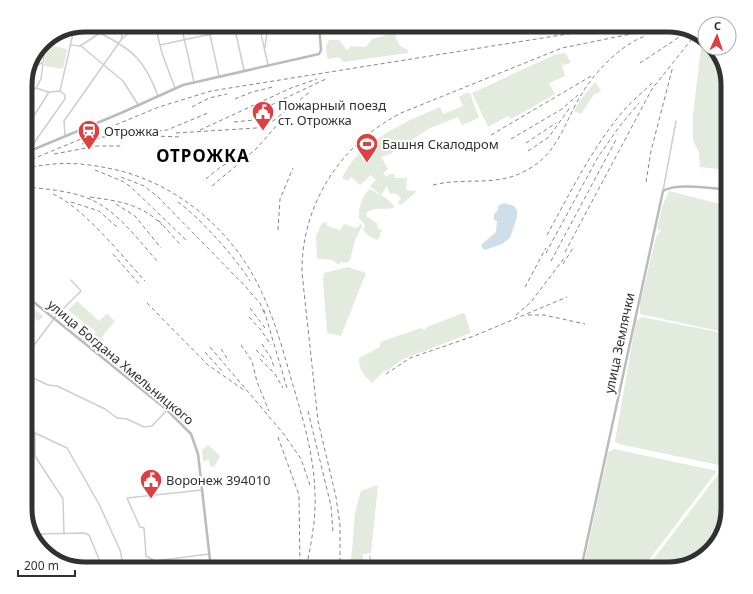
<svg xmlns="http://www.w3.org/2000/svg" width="753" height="594" font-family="'Noto Sans',sans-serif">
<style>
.green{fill:#e3eade}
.water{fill:#cfdeeb}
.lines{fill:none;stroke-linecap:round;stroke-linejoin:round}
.street{stroke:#cecece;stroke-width:1.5}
.secondary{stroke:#bbb;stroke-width:2.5}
.rail{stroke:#868686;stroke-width:1;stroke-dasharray:4 3;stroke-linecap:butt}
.labels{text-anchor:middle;stroke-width:4;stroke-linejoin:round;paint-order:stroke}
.poi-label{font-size:13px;fill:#313131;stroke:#fff;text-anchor:start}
.street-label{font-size:13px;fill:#313131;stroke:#fff}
.district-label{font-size:17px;font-weight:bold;letter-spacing:1px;fill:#000;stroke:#fff}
.rim{fill:none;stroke:#313131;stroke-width:5}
</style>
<rect width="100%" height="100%" fill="#fff"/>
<!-- green -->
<path class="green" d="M491,25H551L493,32Z
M390,31L395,32L396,38L400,46L408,50V53L343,62L339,57L329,59L327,57L326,46L329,40H339L347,50L351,46L366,47L372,39L384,36Z
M705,44V48H714L722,59L728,85V170L700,167L699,152L693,141V115L701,47Z
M48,45L67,49L63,69L44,66Z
M565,53L571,63L562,65L565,76L549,83L555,94L511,119L508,116L488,127L472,93L554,55Z
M595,82L601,90L597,94L595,93L581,114L574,111L578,103Z
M466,93H470L479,118L462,125L458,117L430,128L390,154L381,157L388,169L383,174L388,177L389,174H394L395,178H407L406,190L417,191L401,205L398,203L401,198L395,193L390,194L387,186L381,195L370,186L376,180L371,175L360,185L351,177L348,181L342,178C346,171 350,163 356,157C379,133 409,120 440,107L443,114L463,106L459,97Z
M370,189L386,198L394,206V208C385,210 375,207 367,212L366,216L377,223L378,228L382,230L378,240C371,237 367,236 363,229L365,225L359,218C358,209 362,195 370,189Z
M669,191L728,206V333L640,314V303L656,237L661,230L657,229L662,207Z
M327,222V226L340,230L344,224L356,228L361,224L362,226L355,240L350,260L346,263L341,262L339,265L332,260L318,259L317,258L316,236L322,223Z
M348,267L366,273L341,336L327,333L323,280L324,273Z
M77,301L99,321L108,313L109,316L115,321L95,345L89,341L96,332L68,310Z
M25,302L43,316L39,321L31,317L25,322Z
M463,313L465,314L471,333L401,360L387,371L385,370L372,383C363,375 359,370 359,358L380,347V342L421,328L425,330L427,327Z
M642,317L728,334V467L619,444L615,441L636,321Z
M208,445L220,456L214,467L210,466L209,460L203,461L202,450Z
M614,449L717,471L642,569H583L608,452Z
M720,472L728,474V509L713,548L694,563L668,569H646Z
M378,485L371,553L363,554V569H349L352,551L355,513L361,491Z"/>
<!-- water -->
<path class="water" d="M504,203L514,206L517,210V217L510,238L502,244L485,250L482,248V244L496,232L497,221L494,220V214L498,210V206Z"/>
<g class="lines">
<!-- street -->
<path class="street" d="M155,25L162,53L175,88
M181,25L194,82
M208,25L219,76
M234,25L244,70
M259,25L268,65
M100,33L101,25
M121,40L137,25
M71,45L80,46L100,33C134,50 145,61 158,96
M160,45L253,25
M81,46L123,81L139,106
M265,47L268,25
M32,68L44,62
M36,88L41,79L46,40
M25,96L36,88L48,92
M25,130L49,92L60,91L74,29
M65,136L64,121L121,40L124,25
M31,150L36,140L65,99V95L60,91
M663,191L676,121
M25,357L56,316L81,291L71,280
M25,374L48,385L57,386L105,409L117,418L127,419L144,427L152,426L167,410
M25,417L35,433L67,448L99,504L120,550L124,569
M35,433V456L63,499L64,534
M202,490L127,498L140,527L144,528L146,556L155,561L209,554
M36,534L84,533L89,535L103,569
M370,556V569"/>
<!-- secondary -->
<path class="secondary" d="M25,153L121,113L183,85L319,54L321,50L319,25
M25,295L167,410L191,434L198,454L211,569
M581,569L663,191C674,183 714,188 728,190"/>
<!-- rail -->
<path class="rail" d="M640,63L687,32
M235,99L252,92L273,87
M192,107L209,98L227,94
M252,114L328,78
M234,122L264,119L274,116
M200,130L291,88L317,79
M176,133L256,128L273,121L311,91
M491,135L593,75
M154,136L182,137
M511,139L562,109L578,95
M526,143L556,123
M82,144L103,137L167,130L208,113
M528,151L549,137L571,106
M54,154L97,146H122
M25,162L159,107L211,91L624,25
M25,169C58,160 88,163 121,171C177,186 226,226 254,277C272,310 282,346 292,382C303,419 314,455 315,494C316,520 311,544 306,569
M95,170L122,181L131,187L187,241
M121,177L144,186L158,197L244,285L260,303L265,315
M206,179L219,168L246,152
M646,182L651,151L673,66
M433,185C464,177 497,187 525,171C555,156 562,130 577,102C590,77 618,46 645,36
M212,186L256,149L284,117
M25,187C47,189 74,191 94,201C120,214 139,241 158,262
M53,194C83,207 122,256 145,281
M90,197C118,201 142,204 162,225
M71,202L99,211L117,227
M178,202C198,216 237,259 250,281
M25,203L36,212
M116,204L135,216L161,248
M158,220L180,244
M278,230L280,199L293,168
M547,235C570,193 592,148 624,110C632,101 643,92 652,83
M565,252L652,89L695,35
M546,253L598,157L619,127L639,103
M113,254L140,285
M551,261L617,138
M563,264L573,248
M525,287L546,248
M147,303L208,365L244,390
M250,308L265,328
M264,310L287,388
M516,315L531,302L565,257
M528,315H544L585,324
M249,317L261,330L271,345
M262,344L271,358L274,367
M241,345L252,361L257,382L269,411
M210,347L283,433L301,459L311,488
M221,349L229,361
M256,350L267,360
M205,352L222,371
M260,359L275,374L283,388
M386,374L410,358L474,336L567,297
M308,411L331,506L333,533
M278,437L299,495L300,567
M340,569V525L336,497L318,421L302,273C301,204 341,144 401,113L562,48L670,26"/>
</g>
<!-- icons -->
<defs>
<g id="civic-pin" transform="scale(1.15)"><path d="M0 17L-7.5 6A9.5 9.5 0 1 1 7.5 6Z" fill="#dc4040" stroke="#fff"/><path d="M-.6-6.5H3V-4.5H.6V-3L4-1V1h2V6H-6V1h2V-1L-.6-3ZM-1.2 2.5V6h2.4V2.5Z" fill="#fff"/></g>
<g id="station-pin" transform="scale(1.15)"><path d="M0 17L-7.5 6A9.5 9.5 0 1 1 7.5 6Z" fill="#dc4040" stroke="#fff"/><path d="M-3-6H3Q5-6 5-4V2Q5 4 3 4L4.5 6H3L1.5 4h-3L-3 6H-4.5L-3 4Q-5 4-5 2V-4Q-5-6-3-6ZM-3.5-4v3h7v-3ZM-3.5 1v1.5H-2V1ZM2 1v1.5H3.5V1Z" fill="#fff"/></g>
<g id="stadium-pin" transform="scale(1.15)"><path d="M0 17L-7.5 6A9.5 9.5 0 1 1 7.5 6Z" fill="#dc4040" stroke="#fff"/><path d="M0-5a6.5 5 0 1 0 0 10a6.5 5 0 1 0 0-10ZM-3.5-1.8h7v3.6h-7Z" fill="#fff"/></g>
</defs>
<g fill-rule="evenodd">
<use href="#civic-pin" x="263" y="112"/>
<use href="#station-pin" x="89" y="131"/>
<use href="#stadium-pin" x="367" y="144"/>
<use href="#civic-pin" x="151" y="480"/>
</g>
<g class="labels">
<!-- poi labels -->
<g class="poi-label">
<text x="278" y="110">Пожарный поезд<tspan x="278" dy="15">ст. Отрожка</tspan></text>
<text x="104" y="136">Отрожка</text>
<text x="382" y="149">Башня Скалодром</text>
<text x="166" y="485">Воронеж 394010</text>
</g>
<!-- street labels -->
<g class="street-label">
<text transform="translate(619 343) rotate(-78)" y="5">улица Землячки</text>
<text transform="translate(121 362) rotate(40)" y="5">улица Богдана Хмельницкого</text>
</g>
<!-- district labels -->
<g class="district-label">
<text x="203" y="162">ОТРОЖКА</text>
</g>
</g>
<!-- crop -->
<path d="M0 0H753V594H0ZM85 32H668A53 53 0 0 1 721 85V509A53 53 0 0 1 668 562H85A53 53 0 0 1 32 509V85A53 53 0 0 1 85 32Z" fill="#fff" fill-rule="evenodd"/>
<path class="rim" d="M85 32H668A53 53 0 0 1 721 85V509A53 53 0 0 1 668 562H85A53 53 0 0 1 32 509V85A53 53 0 0 1 85 32Z"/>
<!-- north arrow -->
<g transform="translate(717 36) rotate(3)"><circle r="19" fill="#ffffff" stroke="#adadad"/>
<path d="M0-3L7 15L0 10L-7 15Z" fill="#dc4040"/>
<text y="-6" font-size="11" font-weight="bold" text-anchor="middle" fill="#313131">С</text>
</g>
<!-- scale -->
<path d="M18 570v6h57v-6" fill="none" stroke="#313131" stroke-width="2"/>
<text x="24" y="570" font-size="12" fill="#313131" stroke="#ffffff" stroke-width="3" paint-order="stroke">200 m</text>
</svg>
